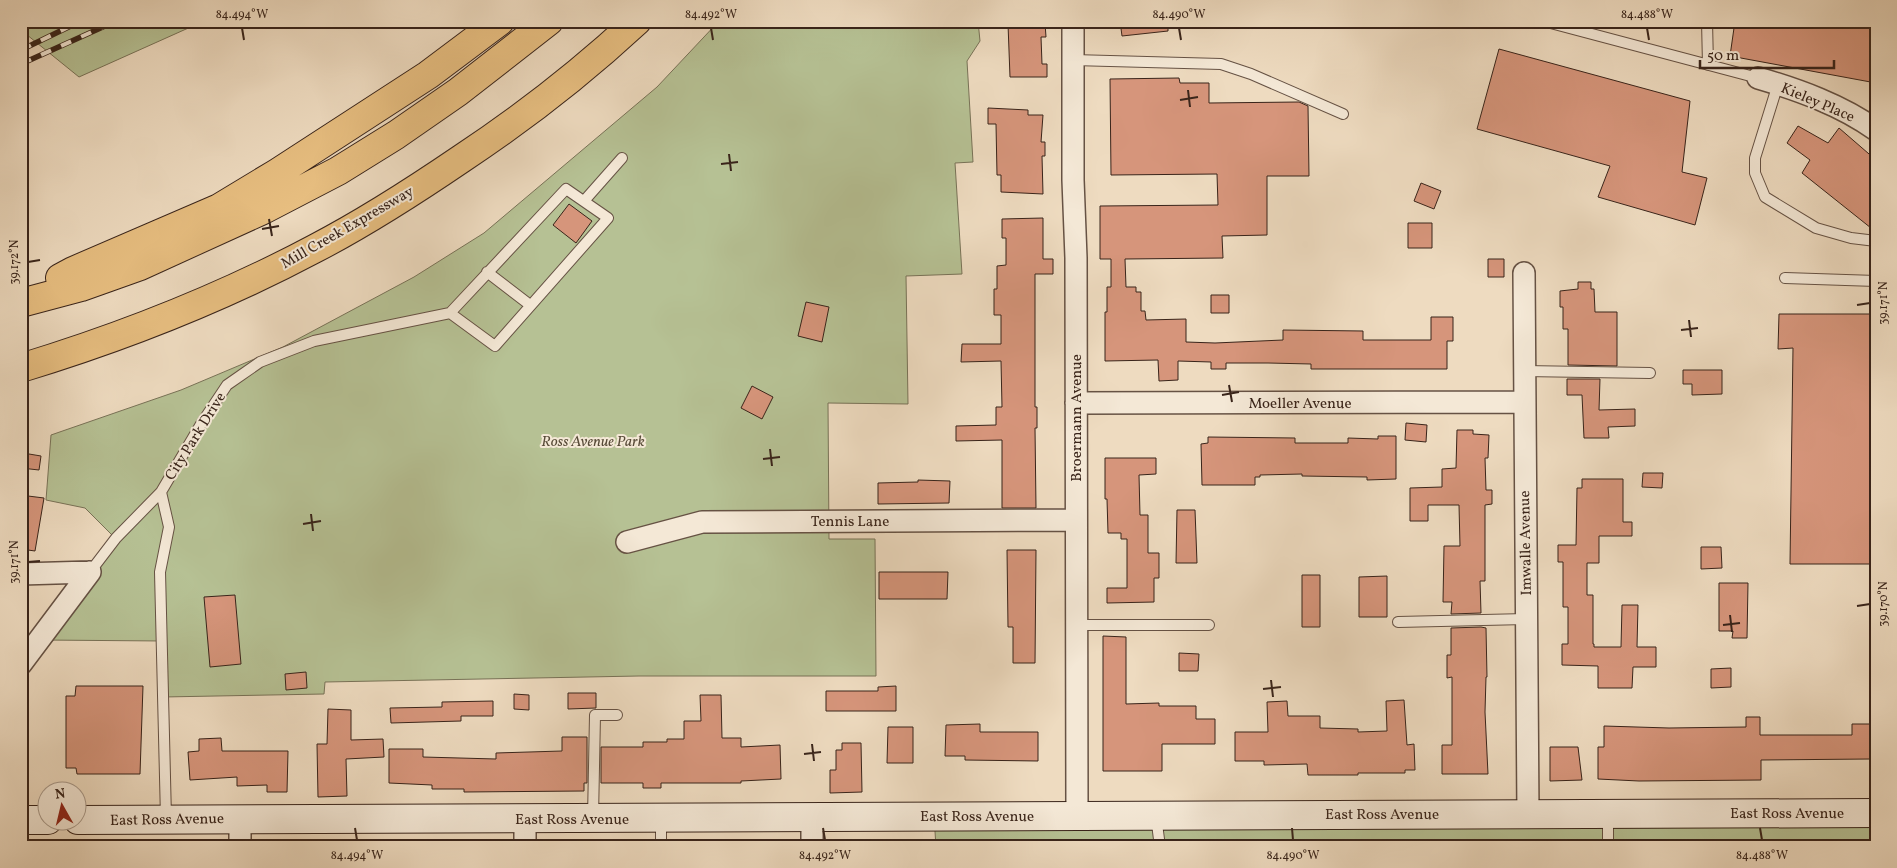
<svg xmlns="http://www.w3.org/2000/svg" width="1897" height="868" font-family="Vollkorn,serif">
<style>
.green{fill:#b6c194;stroke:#787257}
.building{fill:#d6957b;stroke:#39241a}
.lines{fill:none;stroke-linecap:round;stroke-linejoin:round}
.lane-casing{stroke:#665244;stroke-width:12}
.street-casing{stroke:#665244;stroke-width:24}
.secondary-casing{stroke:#39241a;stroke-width:30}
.highway-casing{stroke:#39241a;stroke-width:30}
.lane{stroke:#f4e8d6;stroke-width:10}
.street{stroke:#f4e8d6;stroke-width:21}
.secondary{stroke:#f4e8d6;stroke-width:28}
.highway{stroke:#e7be80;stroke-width:28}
.rail-casing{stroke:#39241a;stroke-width:5.5}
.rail{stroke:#f4e8d6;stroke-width:4;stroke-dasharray:11;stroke-linecap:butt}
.ticks{fill:none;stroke:#39241a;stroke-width:2}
.labels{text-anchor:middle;stroke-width:4;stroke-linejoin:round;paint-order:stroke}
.street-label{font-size:15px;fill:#39241a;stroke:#f4e8d6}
.park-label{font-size:15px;font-style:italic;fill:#584b38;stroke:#f4e8d6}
.neatline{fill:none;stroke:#39241a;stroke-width:2}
.ticks-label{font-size:12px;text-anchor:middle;fill:#39241a}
</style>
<rect width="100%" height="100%" fill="#eedbc0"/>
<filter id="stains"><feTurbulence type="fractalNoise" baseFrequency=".004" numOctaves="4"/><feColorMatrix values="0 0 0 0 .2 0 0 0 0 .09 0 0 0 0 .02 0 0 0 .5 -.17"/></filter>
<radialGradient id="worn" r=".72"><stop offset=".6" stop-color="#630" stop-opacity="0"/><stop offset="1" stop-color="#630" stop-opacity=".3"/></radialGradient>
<!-- green -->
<path class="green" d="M21,21H204L79,77L21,30Z
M719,21H978L980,41L967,61L973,162L955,163L962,274L906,276L908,404L828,403L829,539H875L876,676H639L325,682L324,694L163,697L162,641L41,640L115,538L85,508L46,500L51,435L181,390L283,347L414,277L484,233L657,87Z
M1876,813V847H936L934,816Z"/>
<!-- building -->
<path class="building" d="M1120,21H1168V31L1122,36Z
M1735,21H1876V83L1730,56Z
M1045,23L1046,37H1041L1042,64H1047V77H1010L1008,24Z
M1499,49L1690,101L1682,172L1707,178L1695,225L1598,197L1610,166L1477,129Z
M1179,78L1180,83H1209V103L1299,102L1308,106L1309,176H1267V235L1222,236L1223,258L1125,259L1126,287H1136V292H1141V311H1145L1146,320L1186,319V342L1215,343L1283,340V330L1363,331V340H1431V317H1453V341H1447V369H1311V364L1268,363H1226V369H1211V362L1178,361V380L1159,381L1158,360L1105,361V312H1107V287H1111V259H1100V206L1218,205L1217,174L1111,175L1110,79Z
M988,108L1028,110V115H1043L1041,142H1045V156H1042L1043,194L1001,192V175H997L996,124H988Z
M1798,126L1828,143L1839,128L1876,160V232L1802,173L1810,160L1787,143Z
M1421,183L1441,191L1434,209L1414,201Z
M569,204L592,221L576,243L553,225Z
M1043,218V259H1053V274H1035V407H1037V428H1035L1036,508H1002V440L956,441V426L996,425V407H1002L1001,361L961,362L962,344H1001V315H994V289H997V266L1006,265V238H1002V219Z
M1408,223H1432V248H1408Z
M1488,259H1504V277H1488Z
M1578,282H1591V289H1594L1595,312H1617V366L1568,365V329H1563V307H1560V291L1578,289Z
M1211,295H1229V313H1211Z
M806,302L829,307L822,342L798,336Z
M1779,314H1876V564H1790L1793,348L1778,349Z
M1683,370H1722V394L1692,395V384H1683Z
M1567,379H1600L1599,410L1635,409V426L1608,427L1609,438H1584L1582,395H1567Z
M752,386L773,397L762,419L741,408Z
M1406,423L1427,425L1426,442L1405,440Z
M1457,430H1473V434L1489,435L1488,458H1485L1486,490H1492V504L1485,505V581H1480L1481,613L1451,614L1452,602H1443L1444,546H1460L1459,505H1428V521H1410V488L1442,487V469L1456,468Z
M1378,436H1396V479L1367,480V477L1302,476V474L1260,475V477H1255V485H1202L1201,444L1208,443V437L1295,438V443H1348V438L1378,439Z
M23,453L41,456L39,470L21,468Z
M1105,458H1156V474L1139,475L1140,515H1148V553H1159V578H1154V602L1107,603V588H1127V539H1121V533H1108L1107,499H1105Z
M1643,473H1663L1662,488L1642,487Z
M1582,479H1623V522H1632V536H1599V563H1587V595H1593V644H1594V647H1621L1622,605H1638L1637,647H1656V667H1633L1632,688H1598V666L1562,665V644H1568V607H1563V562H1558V545H1576L1577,488H1582Z
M918,480L950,481L949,503L878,504V483L918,482Z
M28,496L44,498L35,551L21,549Z
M1177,510H1195L1197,563H1176Z
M1701,547H1721L1722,568L1701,569Z
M1007,550H1036L1035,663H1013V627H1008Z
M879,572H948L947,599H879Z
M1302,575H1320V627H1302Z
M1387,576V617H1359V577Z
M1719,583H1748L1747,638H1732L1733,631H1719Z
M235,595L241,664L210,667L204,597Z
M1481,627L1486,628L1487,677H1486L1485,712L1488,774H1442V745H1452V677L1447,678V655H1451V628Z
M1103,636L1126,637V704L1159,703V706H1196V719H1215V744H1162V771H1103Z
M1179,653L1199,654L1198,671H1179Z
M1731,668V687L1711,688V669Z
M306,672L307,688L286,690L285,674Z
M76,686H143L140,774H77L76,768H66V696H75Z
M896,686V711H826V691H878V687Z
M568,693H596V708L568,709Z
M514,694L529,695V710L514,709Z
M700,695H721L722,738H741V747L780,745L781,779L741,781V783H661V788H643V783H601V747H643V742H667V739H684V721H701Z
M1404,700L1407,745L1414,744L1415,770H1405V773H1358V775H1308L1307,764L1264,765V761H1235V732H1268L1267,702L1287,701L1288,716H1320V728L1358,729V732L1387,731L1386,701Z
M493,701V716H461V721L391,723L390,708L442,707V702Z
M328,709L351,710V740L383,739L384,757L346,759L347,796L318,797L317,744H327Z
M1746,717H1760V735H1852V724H1870V759L1761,760V780L1639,781L1598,779V747H1604V726L1669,728L1746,727Z
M980,724V732H1038V761L965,760V756H945L946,725Z
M888,727H913V763H887Z
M562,737H587V783H584V791L464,792V789H432V785L389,783V749H423V757L496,759V753L562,751Z
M221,738L222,751H288L287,792H267V785L237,786V777L190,780L188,752L199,751V739Z
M842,743H861L862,792L830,793V770H836V750H842Z
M1550,747H1578L1582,780L1550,781Z"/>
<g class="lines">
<!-- lane casing -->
<g class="lane-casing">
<path id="lane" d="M1543,21L1758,78
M1707,21L1708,65
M1073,60L1221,64L1251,74L1343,114
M1778,84L1755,158V173L1765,197L1816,228L1851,238L1876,241
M584,201L622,158
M487,272L530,305
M1785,278L1876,281
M1524,371L1650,373
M161,492L169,527L160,572L166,818
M90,572L116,538L161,492L201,424L227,385L260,362L314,341L450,313L566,189L608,218L495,346L450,313
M1398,622L1526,619
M1076,625H1209
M1156,816L1160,847
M593,818L595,715H617
M661,847V819
M1608,847V815"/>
</g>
<!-- street casing -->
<g class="street-casing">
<path id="street" d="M1073,21V180L1076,258L1077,815
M1758,78C1799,90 1841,105 1876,130
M1524,273L1528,814
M1076,403L1524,402
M627,542L702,522L1075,520
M21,574L90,572
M21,664L90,572
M812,817V847
M240,818V847
M525,819V847"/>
</g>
<!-- secondary casing -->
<g class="secondary-casing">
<path id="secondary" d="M21,820H48
M78,820L1876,813"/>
</g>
<!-- highway casing -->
<g class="highway-casing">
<path id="highway" d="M60,278L73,271L219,208L277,173L428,75L500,21
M21,303L81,287L140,266L263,210L338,171L396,135L458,92L549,21
M21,368C123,337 222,298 316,248C366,222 414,191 461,159C523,118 582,72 637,21"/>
</g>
<!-- lane -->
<use href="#lane" class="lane"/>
<!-- street -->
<use href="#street" class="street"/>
<!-- secondary -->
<use href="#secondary" class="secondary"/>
<!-- highway -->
<use href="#highway" class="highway"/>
<!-- rail casing -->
<g class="rail-casing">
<path id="rail" d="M21,50L81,21
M21,64L116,21"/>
</g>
<!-- rail -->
<use href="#rail" class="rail"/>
</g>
<!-- ticks -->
<path class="ticks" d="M242,28L244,40M711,28L713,40M1179,28L1181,40M1647,28L1649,40M1188,90L1190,107M1180,100L1198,97M729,154L731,171M721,164L738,162M269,219L272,236M262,229L279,226M28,262L40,260M1857,305L1870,303M1689,320L1691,337M1681,330L1698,328M1229,385L1232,402M1222,395L1239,392M770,449L772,466M763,459L780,457M311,514L313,531M303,524L321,521M28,562L40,561M1857,606L1870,604M1730,615L1732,632M1723,625L1740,623M1271,680L1273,697M1263,689L1281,687M812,744L814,761M804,754L821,752M355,828L357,840M823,828L825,840M1292,828L1293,840M1760,828L1762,840"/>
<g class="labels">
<!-- street labels -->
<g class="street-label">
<text transform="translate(1818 102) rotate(23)" y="5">Kieley Place</text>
<text transform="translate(347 227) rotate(-30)" y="5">Mill Creek Expressway</text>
<text x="1300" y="408">Moeller Avenue</text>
<text transform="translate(1076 418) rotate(-90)" y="5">Broermann Avenue</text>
<text transform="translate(195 436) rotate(-58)" y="5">City Park Drive</text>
<text x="850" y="526">Tennis Lane</text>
<text transform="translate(1525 543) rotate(-91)" y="5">Imwalle Avenue</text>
<text x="1787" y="818">East Ross Avenue</text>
<text x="1382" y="819">East Ross Avenue</text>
<text x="977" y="821">East Ross Avenue</text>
<text transform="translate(167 819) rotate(-1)" y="5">East Ross Avenue</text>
<text x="572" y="824">East Ross Avenue</text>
</g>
<!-- park labels -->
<g class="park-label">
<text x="593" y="446">Ross Avenue Park</text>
</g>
</g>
<!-- margin -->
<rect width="1897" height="868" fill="none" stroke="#eedbc0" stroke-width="55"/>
<!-- north arrow -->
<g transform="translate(62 806) rotate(352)"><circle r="24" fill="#f4e8d6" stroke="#a99a8b"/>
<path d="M0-4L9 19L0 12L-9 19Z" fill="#8f2418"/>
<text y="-8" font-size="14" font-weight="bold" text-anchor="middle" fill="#39241a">N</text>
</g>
<!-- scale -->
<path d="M1700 60v8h134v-8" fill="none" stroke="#39241a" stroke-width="2.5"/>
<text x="1707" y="60" font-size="15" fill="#39241a" stroke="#f4e8d6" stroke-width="4" paint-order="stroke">50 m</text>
<rect x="28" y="28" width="1842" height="812" class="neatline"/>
<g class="ticks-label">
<text x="242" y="18">84.494°W</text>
<text x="711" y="18">84.492°W</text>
<text x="1179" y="18">84.490°W</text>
<text x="1647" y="18">84.488°W</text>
<text transform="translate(14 262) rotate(-90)" y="4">39.172°N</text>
<text transform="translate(1883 303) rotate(-90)" y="4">39.171°N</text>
<text transform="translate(14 562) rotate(-90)" y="4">39.171°N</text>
<text transform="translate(1883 604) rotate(-90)" y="4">39.170°N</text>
<text x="357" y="859">84.494°W</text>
<text x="825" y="859">84.492°W</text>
<text x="1293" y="859">84.490°W</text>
<text x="1762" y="859">84.488°W</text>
</g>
<rect width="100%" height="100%" filter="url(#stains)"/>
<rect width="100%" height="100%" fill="url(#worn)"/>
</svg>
